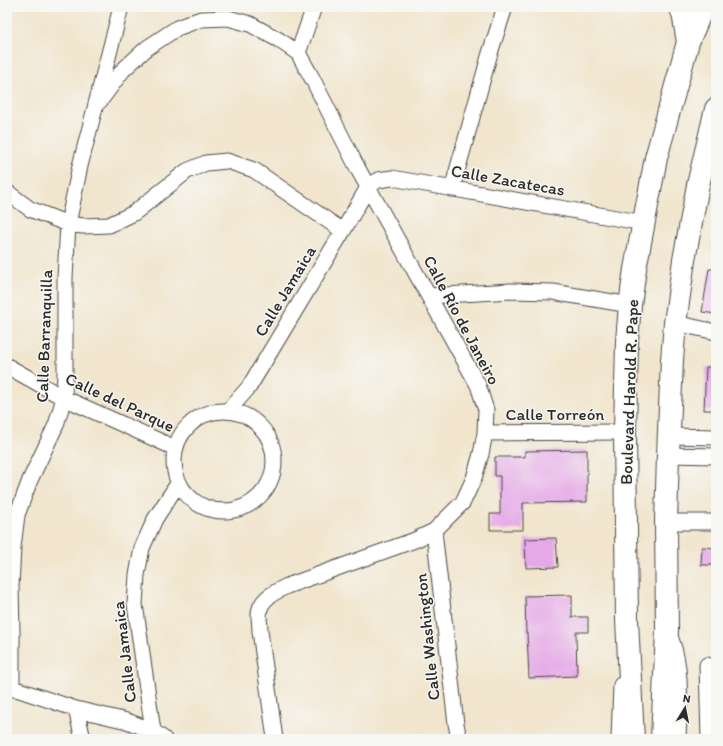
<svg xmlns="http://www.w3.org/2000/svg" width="723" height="746" font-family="Itim,sans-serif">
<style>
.building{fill:#e5a9e7}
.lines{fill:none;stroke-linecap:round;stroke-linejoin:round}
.minor-casing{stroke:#494743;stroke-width:17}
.highway-casing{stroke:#494743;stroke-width:24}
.minor{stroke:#fff;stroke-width:15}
.highway{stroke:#fff;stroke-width:22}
.labels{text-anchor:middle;stroke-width:3;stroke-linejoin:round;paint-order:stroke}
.street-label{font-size:17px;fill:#2b2b2b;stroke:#f6f6f2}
</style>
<rect width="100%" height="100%" fill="#f6f6f2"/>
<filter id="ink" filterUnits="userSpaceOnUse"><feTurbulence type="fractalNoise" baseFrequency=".025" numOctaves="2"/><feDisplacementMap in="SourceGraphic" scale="8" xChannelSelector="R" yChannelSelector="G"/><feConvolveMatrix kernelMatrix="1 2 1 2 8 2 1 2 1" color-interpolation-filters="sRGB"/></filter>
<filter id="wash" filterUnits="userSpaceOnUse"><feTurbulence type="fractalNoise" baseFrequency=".012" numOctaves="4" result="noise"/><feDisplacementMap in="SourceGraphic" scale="16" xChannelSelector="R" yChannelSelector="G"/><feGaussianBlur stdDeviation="0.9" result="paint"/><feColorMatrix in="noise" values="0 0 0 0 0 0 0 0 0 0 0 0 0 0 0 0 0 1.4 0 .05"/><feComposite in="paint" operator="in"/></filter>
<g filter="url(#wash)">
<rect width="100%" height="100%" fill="#f1e5cd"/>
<g id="blocks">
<!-- building -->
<path class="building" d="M709,269H716V314L702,312Z
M706,367H716V410H704Z
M587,450V502L523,503V530H490V514H500V476H495V457H525V451Z
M556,538L558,567L526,568L525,539Z
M702,547L716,548V565H701Z
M572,595V617H588V632H576L577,676L529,678L527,633H526L525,596Z"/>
</g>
</g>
<g filter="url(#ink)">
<use href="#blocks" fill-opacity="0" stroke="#494743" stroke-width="1"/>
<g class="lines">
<!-- minor casing -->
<g class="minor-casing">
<path id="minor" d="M100,101L123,70L147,48L177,28L201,19L228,18L250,24L279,40L298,53
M452,189L490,53L505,7
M7,192L30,209L68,224L83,226L109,225L134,213L187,171L206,163L227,161L254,170L343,231
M429,296L511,291L553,292L630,305
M675,323L716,332
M7,366L64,398L175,448
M228,411L249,387L343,231L368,187L378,180L392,178L644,223
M174 461a50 50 0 1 1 100 0a50 50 0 1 1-100 0Z
M485,433L625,432
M668,436L716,437
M668,455L716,456
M666,522H716
M434,531L456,724L459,739
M671,639C683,670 679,706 678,739
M707,665L709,739
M7,686L76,709L127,721L153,731L164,739
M12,689V632L11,586L13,547L17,515L30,480L56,425L64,398L65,372V278L68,224L80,166L121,7
M76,709L83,739
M153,731L135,604L137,575L142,548L155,519L179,482
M275,739L260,631C260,626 259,620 259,615C259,599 275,592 287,586L415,540L434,531L463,502L474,478L481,454L485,433L486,410L478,385L358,169L312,78L298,53L314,7
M619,739L621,685"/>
</g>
<!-- highway casing -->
<g class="highway-casing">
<path id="highway" d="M680,7L683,13L688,42
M633,739L627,620L625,432L627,341L630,305L635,269L656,158L688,42L703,7
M662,739L667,630L666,522L668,455L672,360L675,323L684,260L698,185L716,109"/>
</g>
<!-- minor -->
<use href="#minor" class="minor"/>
<!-- highway -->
<use href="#highway" class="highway"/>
</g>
</g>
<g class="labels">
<!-- street labels -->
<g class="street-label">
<text transform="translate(508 180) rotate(10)" y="6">Calle Zacatecas</text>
<text transform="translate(285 291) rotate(-59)" y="6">Calle Jamaica</text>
<text transform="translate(462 320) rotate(62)" y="6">Calle Río de Janeiro</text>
<text transform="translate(44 336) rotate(-88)" y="6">Calle Barranquilla</text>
<text transform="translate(629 392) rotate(-88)" y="6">Boulevard Harold R. Pape</text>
<text transform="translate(120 402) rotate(25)" y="6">Calle del Parque</text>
<text x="555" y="420">Calle Torreón</text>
<text transform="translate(427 637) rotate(-96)" y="6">Calle Washington</text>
<text transform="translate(124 652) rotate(-97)" y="6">Calle Jamaica</text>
</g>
</g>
<!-- margin -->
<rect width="723" height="746" fill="none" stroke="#f6f6f2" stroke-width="24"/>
<!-- north arrow -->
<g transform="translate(685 708) rotate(10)" stroke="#f6f6f2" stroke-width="3" paint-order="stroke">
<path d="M0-3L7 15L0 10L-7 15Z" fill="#2b2b2b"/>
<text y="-6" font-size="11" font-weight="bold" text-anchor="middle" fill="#2b2b2b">N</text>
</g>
</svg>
